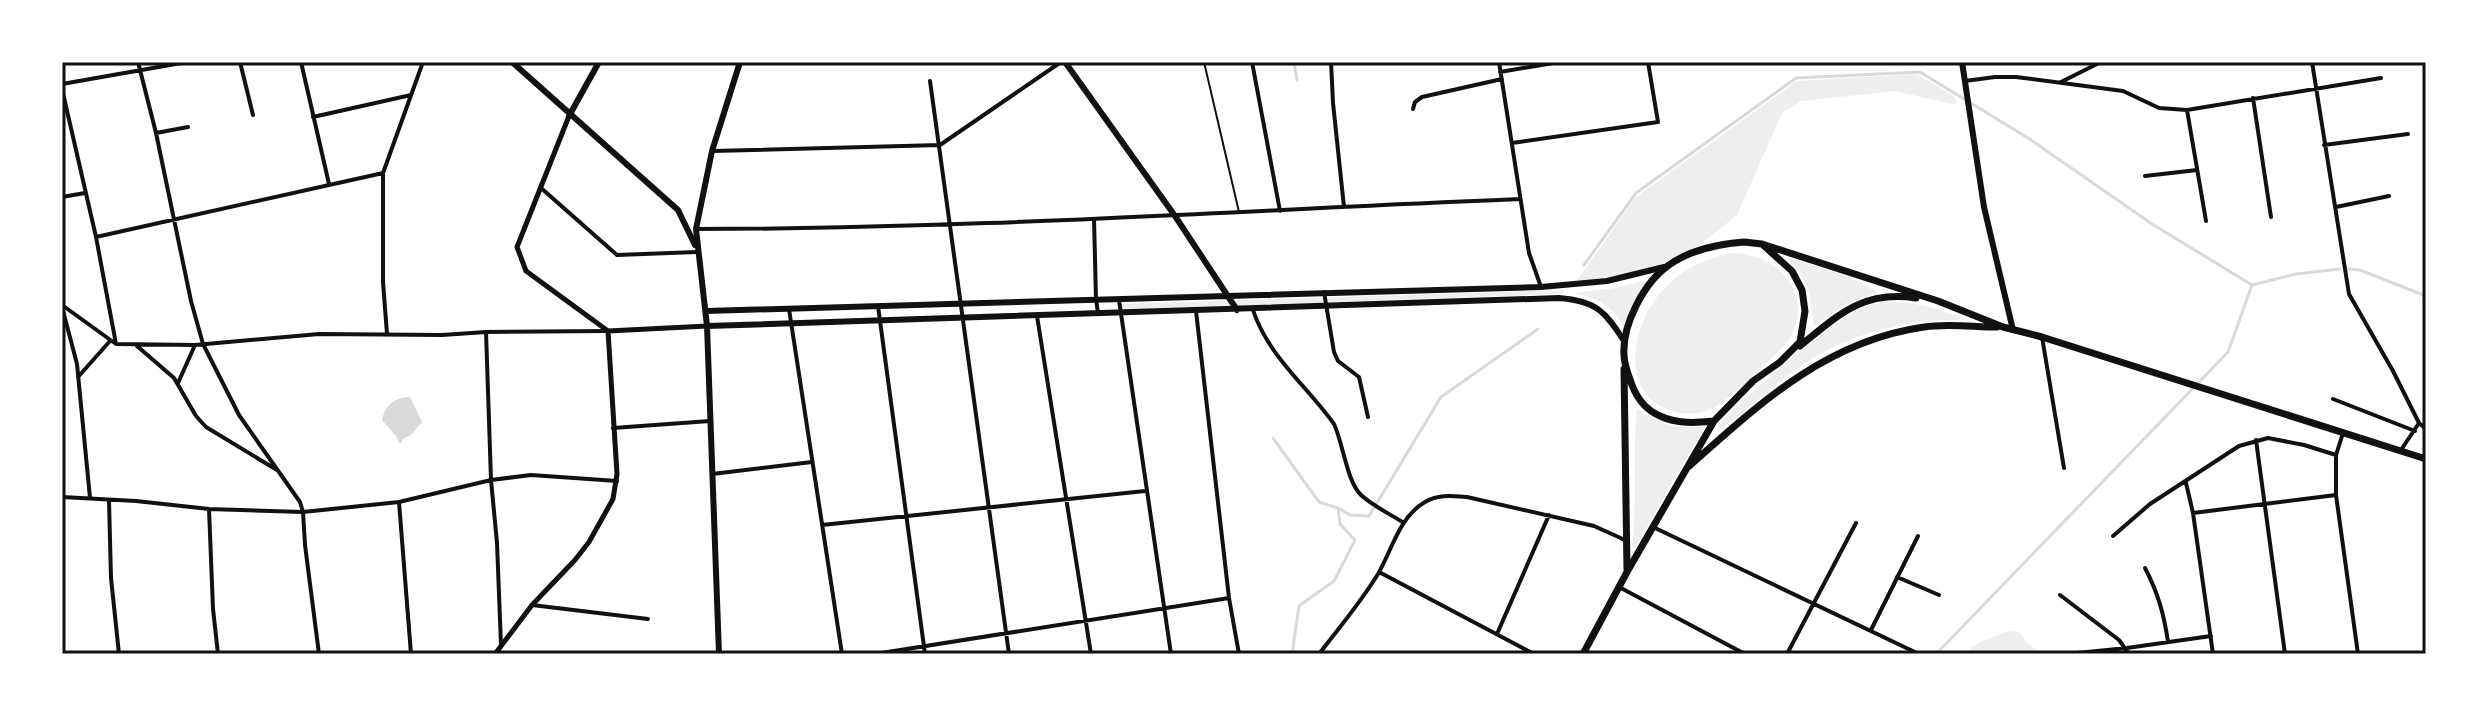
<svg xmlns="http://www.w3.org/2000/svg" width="2488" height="716" font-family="Barlow,sans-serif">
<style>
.green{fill:#eee}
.water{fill:#d9d9d9}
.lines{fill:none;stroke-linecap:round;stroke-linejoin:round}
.stream{stroke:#d9d9d9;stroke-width:3}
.service{stroke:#111;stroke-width:2}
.minor{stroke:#111;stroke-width:4}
.tertiary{stroke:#111;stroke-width:5}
.secondary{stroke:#111;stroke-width:6}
.primary{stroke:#111;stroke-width:7}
.neatline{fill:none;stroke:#111;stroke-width:3}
</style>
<rect width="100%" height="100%" fill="#fff"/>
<!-- green -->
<path class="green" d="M1917,74L1955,97L1957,105L1895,91L1801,101L1782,113L1737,215L1691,252L1667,263L1634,273L1576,282L1636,197L1797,81Z
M1732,253C1783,254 1817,299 1786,344C1766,363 1739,392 1717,406C1707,412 1693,415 1681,413C1617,402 1629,327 1663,290C1682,269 1705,258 1732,253Z
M1788,258C1809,263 1863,279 1877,293L1847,303L1814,326L1809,291L1800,272Z
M1647,280L1628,315L1624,328C1614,306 1597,298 1574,293L1615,288Z
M1563,290V294L1120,310L1119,304Z
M1882,302C1913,300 1940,310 1969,320C1908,318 1844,334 1794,371C1767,390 1744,415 1716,432C1721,412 1829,327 1852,313C1861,307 1871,305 1882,302Z
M1637,408C1659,425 1678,430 1705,426L1635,548L1632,546C1638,501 1632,454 1637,408Z
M2008,631L2019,632L2029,645L2040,653L1962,654L1980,642Z"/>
<!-- water -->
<path class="water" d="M410,397L422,422L411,435L404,438L400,444L396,436L382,420C386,404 394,398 410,397Z"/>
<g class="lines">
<!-- stream -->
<path class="stream" d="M1294,62L1297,80
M1584,265L1636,193L1796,78L1920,72L2028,138L2152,224L2252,285
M2349,269L2360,270L2426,296
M1273,438L1319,502L1338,508
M1939,651L2228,352L2252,285L2296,274L2340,269
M1292,654L1299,606L1334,581L1355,540L1340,524L1338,508L1350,515L1369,516L1441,397L1538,329"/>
<!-- service -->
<path class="service" d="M1204,62L1239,212"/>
<!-- minor -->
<path class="minor" d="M138,62L156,133L191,301L203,344L239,415L300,502L303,512L305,545L319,654
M240,62L253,115
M301,62L329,184
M1252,62L1280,211
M1331,62L1333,103L1344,207
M1499,62L1529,253L1541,287
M2312,62L2349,294L2393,371L2419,423L2426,429
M1500,72L1559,62
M930,81L1009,654
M1965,81L1995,77H2016L2123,91L2159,108L2187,110L2381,78
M2061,82L2101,62
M62,84L187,62
M62,89L96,237L116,344
M2253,98L2271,217
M1413,109L1415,102L1422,97L1502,79
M2187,110L2206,221
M313,117L411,95
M156,133L188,127
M1512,143L1658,122L1648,62
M2324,145L2408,134
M712,151L940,145L1061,62
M2145,176L2197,170
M541,188L617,255L697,252
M62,197L85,193
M2336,207L2389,196
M1094,219L1096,299L1098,313
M696,229C971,229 1246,210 1520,199
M96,237L383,173
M1324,292L1334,352L1338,361L1359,377L1368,417
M1119,300L1171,654
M62,305L116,344L195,345L319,334L442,335L486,332L608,331
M878,306L925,654
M62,307L77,364L90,498
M789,309L842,654
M1253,310C1268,356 1307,386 1334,424C1343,443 1347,482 1361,495C1373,506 1390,514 1404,523
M1196,311L1229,598L1239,654
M1037,316L1091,654
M486,332L491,480L497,543L501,645
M387,334L383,282V173L423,62
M2042,337L2064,468
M137,346L174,378L196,416L206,427L277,470
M78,377L110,341
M178,383L195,345
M2333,399L2415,431
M613,428L710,421
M2343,433L2336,455V495L2358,654
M2256,440L2285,654
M2401,450L2419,423
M712,474L812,462
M2186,483L2193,513L2213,654
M62,497L136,501L209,509L303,512L399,502L411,654
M109,501L111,578L119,654
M399,502L491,480L531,475L617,481
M209,509L213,609L218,654
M2193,513L2336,495
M822,525L1145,491
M1653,527L1919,654
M2113,536L2150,504L2239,446L2268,438L2304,445L2336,455
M2145,568C2158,593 2164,614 2168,642
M1379,572L1534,654
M1897,577L1939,595
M1619,587L1745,654
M2060,595L2119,640L2129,654
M532,605L648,619
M1871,630L1918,536
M1497,634L1549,515
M875,654L1229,598
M1319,654C1339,628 1361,602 1378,574C1392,550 1399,517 1425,502C1438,494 1453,496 1467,497L1594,526L1625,540
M1787,654L1856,523
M2067,654L2127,648L2211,636"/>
<!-- tertiary -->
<path class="tertiary" d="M569,116L517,247L526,271L608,331L707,326
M495,654L532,605L575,560L589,542L613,499L617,474L608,331"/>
<!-- secondary -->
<path class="secondary" d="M512,62L678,210L695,245
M1065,62L1175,216L1237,310
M1962,62L1984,207L2013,330
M569,116L599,62
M706,311L1541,287L1607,281L1664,267
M707,326L1559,298C1596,301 1605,311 1624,341
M719,654L707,326L696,229L712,151L740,62"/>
<!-- primary -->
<path class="primary" d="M1744,242L1762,244L1792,271L1802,290L1805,311L1800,342L1780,362L1753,381L1714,421C1695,423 1677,424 1660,416C1646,410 1637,398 1632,385C1629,376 1624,365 1624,355C1622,325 1644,282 1669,265C1690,250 1719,244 1744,242Z
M1762,244L1938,301L2003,327L2042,337L2426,459
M1800,346C1838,315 1863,290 1916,298
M1624,369L1627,569
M1687,468C1758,405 1825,341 1924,327C1947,323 1974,327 1997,327
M1583,654L1627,572L1714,421"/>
</g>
<!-- border -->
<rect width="2488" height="716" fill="none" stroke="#ffffff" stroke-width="128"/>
<rect x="64" y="64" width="2360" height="588" class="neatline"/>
</svg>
